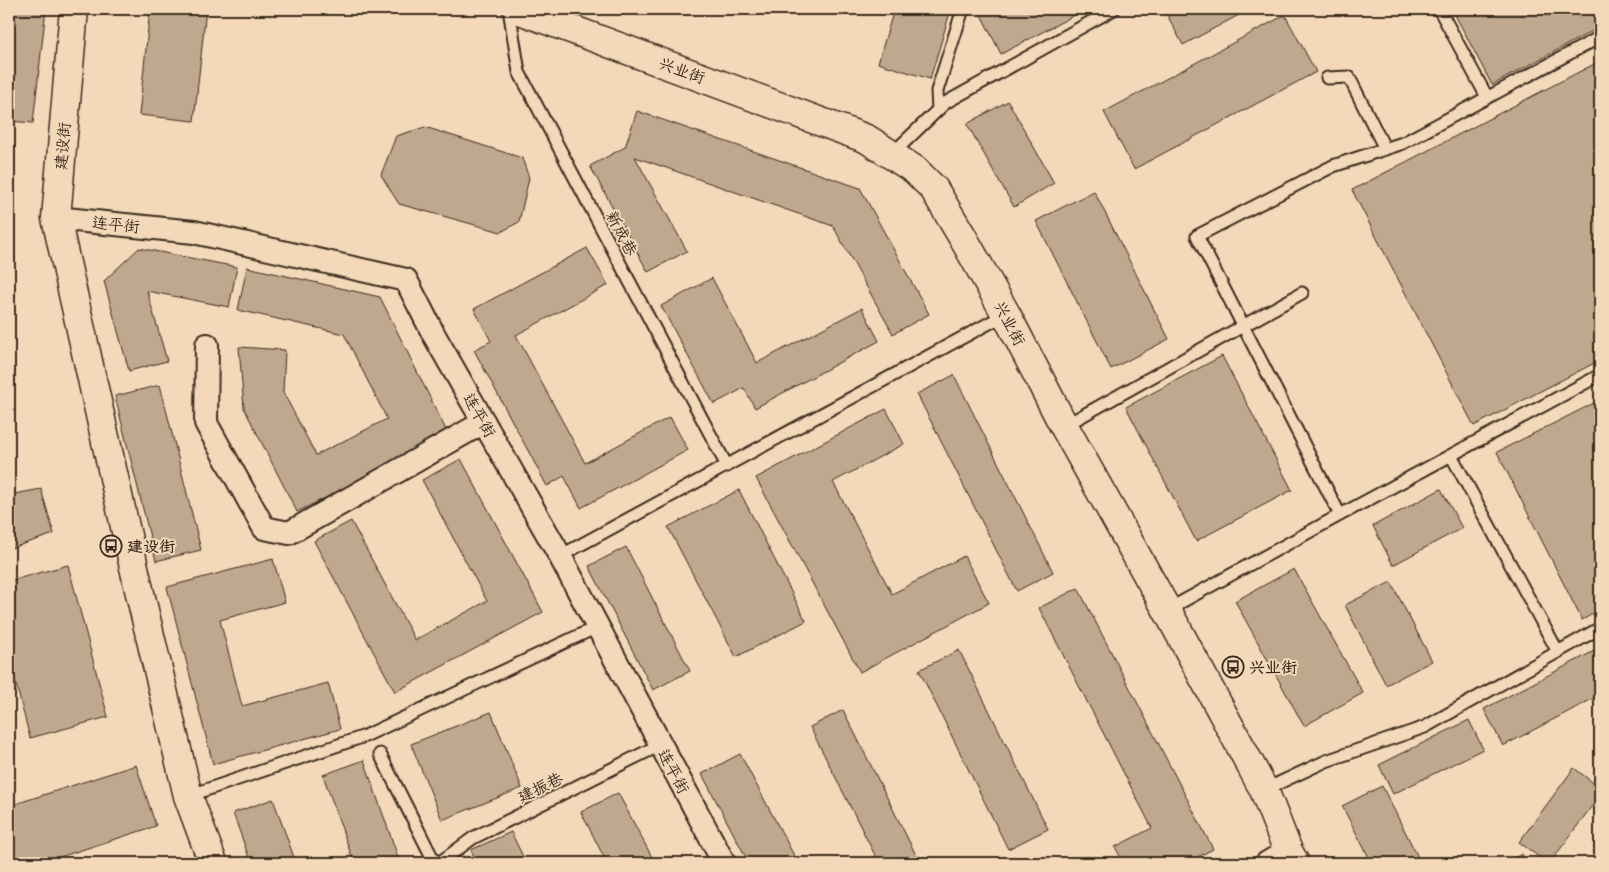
<svg xmlns="http://www.w3.org/2000/svg" width="1609" height="872" font-family="Mynerve,'LXGW WenKai TC',sans-serif">
<style>
.building{fill:#c0a88f;stroke:#3b2a1e}
.lines{fill:none;stroke-linecap:round;stroke-linejoin:round}
.lane-casing{stroke:#3b2a1e;stroke-width:15}
.street-casing{stroke:#3b2a1e;stroke-width:26}
.secondary-casing{stroke:#3b2a1e;stroke-width:31}
.lane{stroke:#f3d9ba;stroke-width:11}
.street{stroke:#f3d9ba;stroke-width:22}
.secondary{stroke:#f3d9ba;stroke-width:28}
.labels{text-anchor:middle;stroke-width:4;stroke-linejoin:round;paint-order:stroke}
.street-label{font-size:16px;fill:#3b2a1e;stroke:#f3d9ba}
.poi-label{font-size:16px;font-weight:bold;fill:#3b2a1e;stroke:#f3d9ba;text-anchor:start}
</style>
<rect width="100%" height="100%" fill="#f3d9ba"/>
<filter id="ink" filterUnits="userSpaceOnUse"><feTurbulence type="fractalNoise" baseFrequency=".02" numOctaves="2"/><feDisplacementMap in="SourceGraphic" scale="10" xChannelSelector="R" yChannelSelector="G"/><feConvolveMatrix kernelMatrix="1 2 1 2 8 2 1 2 1" color-interpolation-filters="sRGB"/></filter>
<g filter="url(#ink)">
<!-- building -->
<path class="building" d="M9,9H46L33,123L9,121Z
M150,9H206L194,121L139,115Z
M894,9H951L930,79L878,63Z
M978,9H1086L1001,54Z
M1164,9H1250L1183,45Z
M1452,9H1600V27L1492,85Z
M1285,15L1316,72L1134,169L1104,112Z
M1600,61V360L1474,426L1352,190Z
M1008,101L1054,183L1014,207L967,124Z
M637,111L860,188L929,314L893,334L833,226L635,157L687,251L648,272L590,166L625,147Z
M425,127L522,158L529,178L519,222L501,232L399,204L381,175L396,136Z
M9,180L14,181L9,228Z
M1094,191L1169,339L1111,369L1036,221Z
M139,248L237,267L229,307L147,291L167,361L129,371L104,281Z
M587,248L608,285L516,335L585,463L670,417L688,450L581,508L564,476L547,486L474,350L491,341L474,309Z
M247,267L380,297L449,436L297,512L244,408L239,347L285,350L283,392L316,455L387,419L344,334L238,310Z
M712,278L757,363L862,308L879,341L755,408L744,388L714,404L661,306Z
M1222,356L1292,490L1196,541L1126,407Z
M954,375L1053,572L1017,591L917,394Z
M9,380L14,381L9,424Z
M160,385L201,550L156,561L115,396Z
M1600,400V610L1582,620L1497,452Z
M886,409L904,444L833,482L892,594L964,556L989,603L860,672L756,478Z
M461,459L543,612L395,692L314,541L351,521L415,640L487,601L422,480Z
M41,489L54,534L9,549V495Z
M1441,489L1462,528L1393,565L1373,526Z
M739,490L806,621L736,657L668,527Z
M626,547L690,671L653,690L589,566Z
M273,559L285,602L220,620L242,706L328,683L340,729L213,764L167,587Z
M68,565L108,717L30,738L9,657V581Z
M1294,569L1363,693L1304,726L1235,601Z
M1391,582L1432,661L1386,685L1345,605Z
M1078,588L1213,849L1186,863H1124L1115,847L1152,828L1039,608Z
M1600,648V695L1503,746L1484,709Z
M959,650L1048,829L1008,849L919,670Z
M843,710L920,863H879L810,727Z
M491,712L522,788L442,820L411,744Z
M1469,720L1483,749L1393,794L1379,765Z
M740,754L798,863H749L702,774Z
M364,760L400,863H354L323,775Z
M136,765L156,826L41,863H9V806Z
M1574,768L1600,788V795L1550,863H1547L1519,842Z
M1382,786L1421,863H1372L1342,806Z
M618,793L655,863H607L581,812Z
M273,799L296,863H251L233,813Z
M511,832L526,863H477L471,850Z
M1522,854L1527,863H1504Z"/>
<g class="lines">
<!-- lane casing -->
<g class="lane-casing">
<path id="lane" d="M509,9L519,72L727,466
M1439,9L1487,97
M1327,78L1349,77L1385,149
M938,110L937,91L963,9
M892,154L945,103L1114,9
M1064,426L1302,293
M1451,455L1558,652
M1340,515L1197,236L1333,166L1403,143L1600,37
M560,556L1006,314
M1167,610L1340,515L1600,375
M380,754L435,863
M1264,790L1326,761L1425,727L1600,628
M188,796L365,736L597,627
M439,863L473,838L660,745"/>
</g>
<!-- street casing -->
<g class="street-casing">
<path id="street" d="M56,218L194,232L406,280L434,335L560,556L724,863
M207,345L206,423L264,528L289,533L484,422
M1267,863L1288,851"/>
</g>
<!-- secondary casing -->
<g class="secondary-casing">
<path id="secondary" d="M74,9L56,218L138,585L188,796L213,863
M517,9L867,139L915,170L934,189L962,236L1006,314L1064,426L1167,610L1264,790L1288,851L1295,863"/>
</g>
<!-- lane -->
<use href="#lane" class="lane"/>
<!-- street -->
<use href="#street" class="street"/>
<!-- secondary -->
<use href="#secondary" class="secondary"/>
</g>
</g>
<!-- icons -->
<defs>
<g id="bus-ring" transform="scale(1.125)"><circle r="9.5" fill="#f3d9ba" stroke="#3b2a1e" stroke-width="1.5"/><path d="M-5-6H5V4H4V6H2V4H-2V6H-4V4H-5ZM-3.5-4V0h7V-4ZM-3.5 1.2v1.5H-2V1.2ZM2 1.2v1.5H3.5V1.2Z" fill="#3b2a1e"/></g>
</defs>
<g fill-rule="evenodd">
<use href="#bus-ring" x="111" y="546"/>
<use href="#bus-ring" x="1233" y="667"/>
</g>
<g class="labels">
<!-- street labels -->
<g class="street-label">
<text transform="translate(682 70) rotate(20)" y="6">兴业街</text>
<text transform="translate(62 146) rotate(-85)" y="6">建设街</text>
<text transform="translate(116 224) rotate(6)" y="6">连平街</text>
<text transform="translate(622 233) rotate(62)" y="6">新成巷</text>
<text transform="translate(1010 323) rotate(62)" y="6">兴业街</text>
<text transform="translate(480 415) rotate(60)" y="6">连平街</text>
<text transform="translate(674 771) rotate(62)" y="6">连平街</text>
<text transform="translate(540 787) rotate(-26)" y="6">建振巷</text>
</g>
<!-- poi labels -->
<g class="poi-label">
<text x="127" y="552">建设街</text>
<text x="1249" y="673">兴业街</text>
</g>
</g>
<!-- margin -->
<rect width="1609" height="872" fill="none" stroke="#f3d9ba" stroke-width="30"/>
<rect x="15" y="15" width="1579" height="842" fill="none" stroke="#3b2a1e" stroke-width="2" filter="url(#ink)"/>
</svg>
